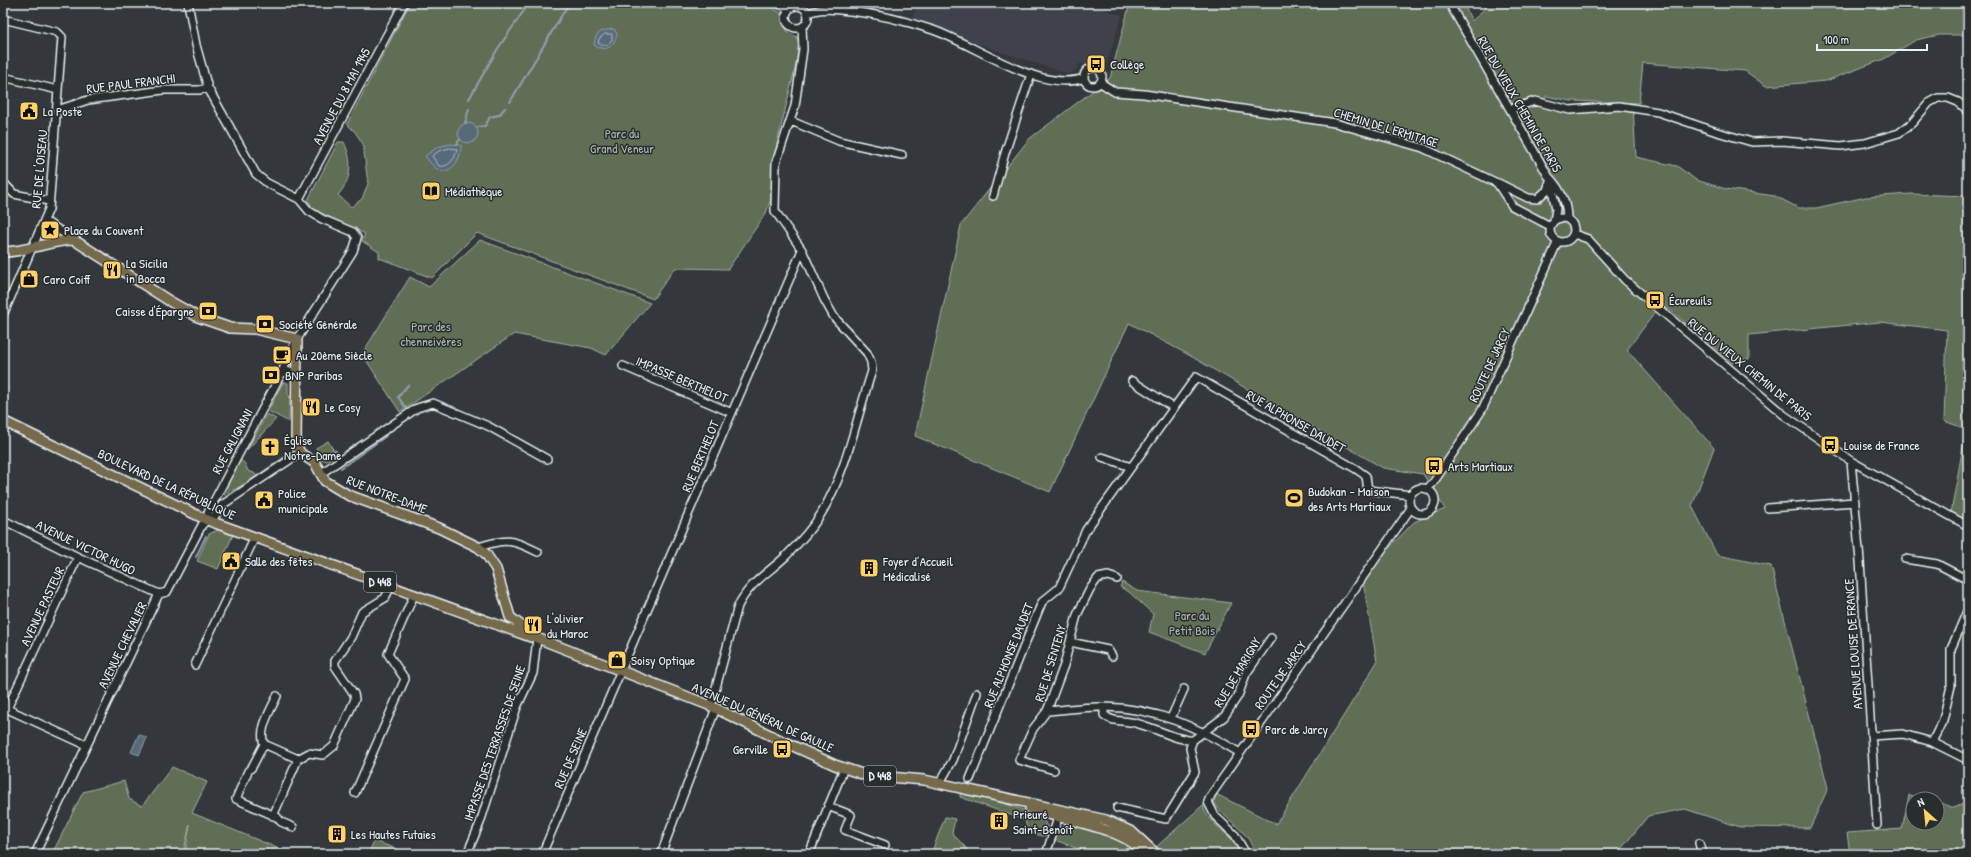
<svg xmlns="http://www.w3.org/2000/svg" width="1971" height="857" font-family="'Patrick Hand',sans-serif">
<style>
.built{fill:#40434b}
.green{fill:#616e56;stroke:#a4b0a7}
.water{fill:#596b7a;stroke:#92a1ac}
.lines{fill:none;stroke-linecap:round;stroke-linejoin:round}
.shore{stroke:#afbbc6;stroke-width:1}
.stream{stroke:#92a1ac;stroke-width:2}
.minor-casing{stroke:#e8f1f8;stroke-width:10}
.major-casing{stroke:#e8f1f8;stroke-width:12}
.minor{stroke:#2a2d2e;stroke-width:7}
.major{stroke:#746b4b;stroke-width:9}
.labels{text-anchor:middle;stroke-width:3;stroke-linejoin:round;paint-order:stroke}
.shield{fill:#2a2d2e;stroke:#afb6bb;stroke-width:1}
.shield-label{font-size:12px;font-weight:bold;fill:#e8f1f8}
.poi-label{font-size:13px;fill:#e8f1f8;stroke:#2a2d2e;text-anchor:start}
.street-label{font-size:13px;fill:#e8f1f8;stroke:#2a2d2e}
.park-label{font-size:13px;fill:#abb6af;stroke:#2a2d2e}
</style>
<rect width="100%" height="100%" fill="#34373b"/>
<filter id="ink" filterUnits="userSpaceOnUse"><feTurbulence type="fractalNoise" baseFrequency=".025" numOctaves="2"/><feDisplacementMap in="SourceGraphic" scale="8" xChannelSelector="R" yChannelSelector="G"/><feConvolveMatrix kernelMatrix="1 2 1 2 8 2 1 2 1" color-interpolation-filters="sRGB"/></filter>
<g filter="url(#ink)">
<!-- built -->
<path class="built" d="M917,3H1080L1122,15L1106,65L1079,64L1077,69L1070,74L1004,53L912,19Z"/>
<!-- green -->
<path class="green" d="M410,3H764L781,13L784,26L789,33L796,36L799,42L796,65L772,164L771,199L766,213L728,269L675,268L653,299L477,233L432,278L379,258V252L362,241L365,234L313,209L308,200L338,142H344C353,161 352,179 338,195L351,207L362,199L368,184L363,144L355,132L347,124Z
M1130,3H1463L1472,21L1490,3H1968V35H1939L1916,40L1884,59L1826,81L1766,86L1745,71L1643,63L1639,103L1571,101L1546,96L1544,103L1581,109L1633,108L1636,157L1677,166L1696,180L1726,189L1775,196L1799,208H1816L1866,197L1911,194L1968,196V522L1951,513L1966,429L1944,421L1947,330L1880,322L1749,335V359L1732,363L1662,303L1627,350L1714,448L1692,506L1717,555L1771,566L1828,788L1810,828L1740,827L1685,809L1648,816L1617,854L1522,849L1516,854H1254C1251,830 1224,821 1214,802L1216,794L1276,824L1377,662L1362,576L1414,522L1445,509L1423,474L1383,468L1187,354L1129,323L1050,492L915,436L961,225L1029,139L1110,78Z
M480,240L650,303L606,355L591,348L514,334L400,412L362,354L410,277L429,287Z
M283,382L288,383V394L290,397L289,422L268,411Z
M267,414L276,419L247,450Z
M328,441L334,451L336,450L338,453L327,461L321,459L316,448Z
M240,459L245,464L248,471L254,473L258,477L224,495L223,493Z
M218,530L233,535L218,569L197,561L209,534Z
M1122,582L1137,591L1231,603L1205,653L1149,632L1153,614L1129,592L1120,587Z
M172,767L207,782L192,813L292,854H185L190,824L183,854H52L83,792L124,781L129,799L142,806Z
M960,793L1000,802L1041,816L1047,826V835L1042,836L1028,832L1025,820L960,797Z
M1909,795L1927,799H1913V823H1937V801L1954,808L1968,802V849L1962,851L1960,854H1850L1847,833L1902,829Z
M1203,805C1207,827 1236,834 1241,854H1160L1155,848Z
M945,817L955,819L952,833L966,848L967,854H931Z
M1070,822L1113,832L1144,854H1091L1055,840L1058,830Z
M374,841L412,854H368Z"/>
<!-- water -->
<path class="water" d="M614,29L617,34C614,47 606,53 594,45C595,32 602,30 614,29Z
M458 133a10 10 0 1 1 20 0a10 10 0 1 1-20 0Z
M450,144L461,145C462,156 453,175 439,170C434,168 429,161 425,156L438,147Z
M139,734L147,738L139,755L131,752Z"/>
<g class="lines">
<!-- shore -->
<path class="shore" d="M605,34H612V40L607,45H602L598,43L599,39Z
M450,148L457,149C456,158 449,168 439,166L432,156L439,151Z"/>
<!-- stream -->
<path class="stream" d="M469,99L497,50L529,3
M510,102L569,3
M465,123L469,109
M476,127L485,126L490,117L499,115L505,108
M457,144L460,139
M406,408L398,397L408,385
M341,468L386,436
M231,494L288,455
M196,557L206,536"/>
<!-- minor casing -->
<g class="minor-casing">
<path id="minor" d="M188,3L196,45L208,88L256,174L267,183L299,199L309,211L322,219L353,232L357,238L353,251L297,339L281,374L214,501L208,513L207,520
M777,3L789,9
M1449,3L1550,179L1556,209L1554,221
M786 17a11 11 0 1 1 22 0a11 11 0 1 1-22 0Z
M808,13C821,7 836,10 850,11C878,14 906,21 933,30C974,44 1041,94 1084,78
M3,19L57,32L62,37L49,209L3,315
M1084 77a9 9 0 1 1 18 0a9 9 0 1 1-18 0Z
M3,77L58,90
M1101,83L1115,92L1144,94L1335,123L1423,148L1497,183L1512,206L1550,226
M1511,109L1535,101L1570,110L1619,106L1658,112L1717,132L1752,142L1782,141L1841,146L1865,143L1899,133L1912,123L1929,103L1938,98H1948L1958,102L1965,108L1968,114
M57,110L88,100L163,90H199L208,88
M791,121L839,141L902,155
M1551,179C1561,190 1567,204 1567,219
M3,182L14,194L49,201
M1498,183L1528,198L1537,199L1547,190L1550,181
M993,196L1005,153L1031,74
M299,199L404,3
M1550 230a12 12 0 1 1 24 0a12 12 0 1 1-24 0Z
M45,221L74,240
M1574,234L1588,239L1625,280L1784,415L1851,461L1968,526
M623,366L732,413
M281,374L287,371L293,373L297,377
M1132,381L1174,408
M1102,457L1131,467
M1851,461L1860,561L1877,825
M320,474L417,408L433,403L488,426L547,459
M1409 501a13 13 0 1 1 26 0a13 13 0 1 1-26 0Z
M1427,489L1433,483L1482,410L1558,241
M1768,508L1855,502
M3,520L78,557L159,594
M478,547C506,538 512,539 538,552
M1905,559L1937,564L1968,580
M1070,642L1108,650L1112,656
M195,665L255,537
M277,696C271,710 258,729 264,744L298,759L309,753L323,755L334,746L355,699L354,694L335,666V661L351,637L362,612L385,598L391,586
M711,706L738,606C750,582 767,574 786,556C797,545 813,527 821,514C847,471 856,419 872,371L871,362L867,353L834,317L824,299L802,250L775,211L776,163L795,106L803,49L802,27
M3,707L86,745
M1104,707V715C1112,722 1120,720 1130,722C1149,724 1178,742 1193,740
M7,709L78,557
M1047,711C1066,710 1086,706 1105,707C1155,708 1198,727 1240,753
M1171,718L1184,689
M1871,736L1903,734L1932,742L1968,760
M1932,742L1943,720L1951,686V649L1968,609
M264,744L252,767L248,771L236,799L277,817L281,822L293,827
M1054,770L1019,760L1033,729L1047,711L1064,665L1077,615L1090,589L1098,578L1108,576L1117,579
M970,779L1042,602L1059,588L1086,530L1196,377L1356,469L1366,476L1368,490L1411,495
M939,784L953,760L977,693
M355,793L405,679L388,654L414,595
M828,806L851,815L845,830L885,845
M1117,808L1166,819L1195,772L1190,748L1193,740L1224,717L1238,696L1246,674L1271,638
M273,816L298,759
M1699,843L1702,854
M35,854L159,594L167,592L202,525L207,520L215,516L222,505L300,453
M467,854L480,823L517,707L533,673L537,638
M542,854L802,250
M661,854L716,708
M809,854L844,768
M1046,854L1058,818
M1246,854L1235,835L1215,816L1208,802L1211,795L1411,508"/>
</g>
<!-- major casing -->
<g class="major-casing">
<path id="major" d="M3,252C28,252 50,240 74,240L171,302L198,317L230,328L255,329L297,339L296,443L300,453L315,463L325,481L348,495L439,528L478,547L486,554L496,569L510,617L537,638L711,706L780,740L835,765L865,775L924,780L1106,820L1132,832L1156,854
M3,421L207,520L531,637
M1030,809C1061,819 1126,828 1145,854"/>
</g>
<!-- minor -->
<use href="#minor" class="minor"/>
<!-- major -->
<use href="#major" class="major"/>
</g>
</g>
<!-- icons -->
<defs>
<g id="bus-square" transform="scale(1)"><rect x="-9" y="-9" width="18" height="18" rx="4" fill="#ffd166" stroke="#2a2d2e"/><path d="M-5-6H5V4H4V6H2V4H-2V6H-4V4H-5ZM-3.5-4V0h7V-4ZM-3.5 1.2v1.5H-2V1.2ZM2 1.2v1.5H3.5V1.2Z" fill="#111"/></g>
<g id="civic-square" transform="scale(1)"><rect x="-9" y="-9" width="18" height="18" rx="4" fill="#ffd166" stroke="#2a2d2e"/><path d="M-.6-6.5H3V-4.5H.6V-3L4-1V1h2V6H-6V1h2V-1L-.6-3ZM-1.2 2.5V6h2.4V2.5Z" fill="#111"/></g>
<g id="library-square" transform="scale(1)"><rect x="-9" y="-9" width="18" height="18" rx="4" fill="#ffd166" stroke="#2a2d2e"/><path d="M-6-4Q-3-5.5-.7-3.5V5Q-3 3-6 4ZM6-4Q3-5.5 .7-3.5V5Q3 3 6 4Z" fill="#111"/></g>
<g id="sight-square" transform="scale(1)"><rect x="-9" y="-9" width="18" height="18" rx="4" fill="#ffd166" stroke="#2a2d2e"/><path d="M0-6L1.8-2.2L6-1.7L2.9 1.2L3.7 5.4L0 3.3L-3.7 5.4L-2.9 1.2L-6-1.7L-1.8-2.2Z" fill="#111"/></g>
<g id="restaurant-square" transform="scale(1)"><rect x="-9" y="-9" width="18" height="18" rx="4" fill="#ffd166" stroke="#2a2d2e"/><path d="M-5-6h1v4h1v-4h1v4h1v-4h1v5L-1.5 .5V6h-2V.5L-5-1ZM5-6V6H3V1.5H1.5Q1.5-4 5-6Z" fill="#111"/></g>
<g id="shop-square" transform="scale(1)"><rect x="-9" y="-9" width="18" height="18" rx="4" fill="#ffd166" stroke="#2a2d2e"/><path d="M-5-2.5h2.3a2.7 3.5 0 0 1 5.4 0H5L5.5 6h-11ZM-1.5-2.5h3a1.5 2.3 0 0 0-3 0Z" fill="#111"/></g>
<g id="bank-square" transform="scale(1)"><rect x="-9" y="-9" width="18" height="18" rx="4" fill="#ffd166" stroke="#2a2d2e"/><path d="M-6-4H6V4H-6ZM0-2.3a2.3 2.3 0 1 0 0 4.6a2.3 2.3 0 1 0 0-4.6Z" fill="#111"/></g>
<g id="cafe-square" transform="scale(1)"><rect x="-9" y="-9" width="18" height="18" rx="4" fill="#ffd166" stroke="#2a2d2e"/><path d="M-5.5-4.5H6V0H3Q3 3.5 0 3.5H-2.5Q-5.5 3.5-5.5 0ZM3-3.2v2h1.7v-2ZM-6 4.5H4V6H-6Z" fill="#111"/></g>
<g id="church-square" transform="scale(1)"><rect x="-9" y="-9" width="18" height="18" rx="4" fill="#ffd166" stroke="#2a2d2e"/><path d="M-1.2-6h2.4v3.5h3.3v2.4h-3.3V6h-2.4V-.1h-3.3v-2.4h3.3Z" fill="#111"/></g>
<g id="stadium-square" transform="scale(1)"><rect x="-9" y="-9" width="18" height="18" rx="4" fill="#ffd166" stroke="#2a2d2e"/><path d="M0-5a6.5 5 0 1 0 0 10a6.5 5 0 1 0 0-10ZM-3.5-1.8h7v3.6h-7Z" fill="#111"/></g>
<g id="building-square" transform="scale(1)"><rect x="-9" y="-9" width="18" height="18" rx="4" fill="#ffd166" stroke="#2a2d2e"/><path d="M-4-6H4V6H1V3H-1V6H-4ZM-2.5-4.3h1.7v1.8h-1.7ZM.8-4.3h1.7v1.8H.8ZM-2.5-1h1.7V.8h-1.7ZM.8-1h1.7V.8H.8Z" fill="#111"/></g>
</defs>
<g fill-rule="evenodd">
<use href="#bus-square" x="1096" y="64"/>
<use href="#civic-square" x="29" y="111"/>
<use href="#library-square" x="431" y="191"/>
<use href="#sight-square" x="50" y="230"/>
<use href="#restaurant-square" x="112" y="270"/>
<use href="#shop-square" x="29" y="279"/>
<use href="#bus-square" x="1655" y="300"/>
<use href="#bank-square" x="208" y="311"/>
<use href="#bank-square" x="265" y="324"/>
<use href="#cafe-square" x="282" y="355"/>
<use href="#bank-square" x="271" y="375"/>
<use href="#restaurant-square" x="311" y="407"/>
<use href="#bus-square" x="1830" y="445"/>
<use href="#church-square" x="270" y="447"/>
<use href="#bus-square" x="1434" y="466"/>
<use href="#stadium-square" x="1294" y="498"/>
<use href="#civic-square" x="264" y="500"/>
<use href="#civic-square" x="231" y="561"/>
<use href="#building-square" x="869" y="568"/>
<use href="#restaurant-square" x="533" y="625"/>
<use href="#shop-square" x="617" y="660"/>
<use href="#bus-square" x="1251" y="729"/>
<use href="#bus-square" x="782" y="749"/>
<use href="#building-square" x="999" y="821"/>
<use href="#building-square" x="337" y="834"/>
</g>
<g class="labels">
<!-- shield labels -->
<g class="shield">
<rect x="364" y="572" width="32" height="20" rx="3"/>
<rect x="864" y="766" width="32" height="20" rx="3"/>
</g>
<g class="shield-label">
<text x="380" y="586">D 448</text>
<text x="880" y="780">D 448</text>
</g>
<!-- poi labels -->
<g class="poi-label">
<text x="1110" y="69">Collège</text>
<text x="43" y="116">La Poste</text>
<text x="445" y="196">Médiathèque</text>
<text x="64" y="235">Place du Couvent</text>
<text x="126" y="268">La Sicilia<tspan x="126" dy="15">in Bocca</tspan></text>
<text x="43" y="284">Caro Coiff</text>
<text x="1669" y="305">Écureuils</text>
<text x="194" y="316" text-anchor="end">Caisse d'Épargne</text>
<text x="279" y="329">Société Générale</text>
<text x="296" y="360">Au 20ème Siècle</text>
<text x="285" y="380">BNP Paribas</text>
<text x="325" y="412">Le Cosy</text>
<text x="284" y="445">Église<tspan x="284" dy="15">Notre-Dame</tspan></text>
<text x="1844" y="450">Louise de France</text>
<text x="1448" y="471">Arts Martiaux</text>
<text x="1308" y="496">Budokan - Maison<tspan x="1308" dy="15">des Arts Martiaux</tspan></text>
<text x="278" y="498">Police<tspan x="278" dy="15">municipale</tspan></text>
<text x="245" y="566">Salle des fêtes</text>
<text x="883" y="566">Foyer d’Accueil<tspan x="883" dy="15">Médicalisé</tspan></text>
<text x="547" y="623">L'olivier<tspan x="547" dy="15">du Maroc</tspan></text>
<text x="631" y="665">Soisy Optique</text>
<text x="1265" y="734">Parc de Jarcy</text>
<text x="768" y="754" text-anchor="end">Gerville</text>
<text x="1013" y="819">Prieuré<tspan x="1013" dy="15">Saint-Benoît</tspan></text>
<text x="351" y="839">Les Hautes Futaies</text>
</g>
<!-- street labels -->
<g class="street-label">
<text transform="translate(131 83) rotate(-7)" y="5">RUE PAUL FRANCHI</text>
<text transform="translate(341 96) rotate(-62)" y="5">AVENUE DU 8 MAI 1945</text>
<text transform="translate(1520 104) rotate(60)" y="5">RUE DU VIEUX CHEMIN DE PARIS</text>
<text transform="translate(1386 127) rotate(17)" y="5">CHEMIN DE L'ERMITAGE</text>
<text transform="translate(39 169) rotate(-85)" y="5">RUE DE L'OISEAU</text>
<text transform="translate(1489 365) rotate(-65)" y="5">ROUTE DE JARCY</text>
<text transform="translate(1750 369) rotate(39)" y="5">RUE DU VIEUX CHEMIN DE PARIS</text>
<text transform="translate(682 379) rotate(23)" y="5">IMPASSE BERTHELOT</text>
<text transform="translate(1296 421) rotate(30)" y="5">RUE ALPHONSE DAUDET</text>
<text transform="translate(232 441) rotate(-62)" y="5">RUE GALIGNANI</text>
<text transform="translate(700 456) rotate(-67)" y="5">RUE BERTHELOT</text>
<text transform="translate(167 484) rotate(25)" y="5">BOULEVARD DE LA RÉPUBLIQUE</text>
<text transform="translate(387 494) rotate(21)" y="5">RUE NOTRE-DAME</text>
<text transform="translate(86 547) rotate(26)" y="5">AVENUE VICTOR HUGO</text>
<text transform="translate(42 606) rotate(-65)" y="5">AVENUE PASTEUR</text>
<text transform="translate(1853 644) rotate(-94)" y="5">AVENUE LOUISE DE FRANCE</text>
<text transform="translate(122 645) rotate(-64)" y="5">AVENUE CHEVALIER</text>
<text transform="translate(1008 655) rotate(-68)" y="5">RUE ALPHONSE DAUDET</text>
<text transform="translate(1050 663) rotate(-73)" y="5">RUE DE SENTENY</text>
<text transform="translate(1237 672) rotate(-59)" y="5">RUE DE MARIGNY</text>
<text transform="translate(1280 675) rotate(-55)" y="5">ROUTE DE JARCY</text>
<text transform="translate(763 717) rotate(24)" y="5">AVENUE DU GÉNÉRAL DE GAULLE</text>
<text transform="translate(494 743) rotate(-71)" y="5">IMPASSE DES TERRASSES DE SEINE</text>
<text transform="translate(570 758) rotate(-67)" y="5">RUE DE SEINE</text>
</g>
<!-- park labels -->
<g class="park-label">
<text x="622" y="138">Parc du<tspan x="622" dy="15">Grand Veneur</tspan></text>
<text x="431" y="331">Parc des<tspan x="431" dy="15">chenneivères</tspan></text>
<text x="1192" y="620">Parc du<tspan x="1192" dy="15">Petit Bois</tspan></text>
</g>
</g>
<!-- margin -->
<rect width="1971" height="857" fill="none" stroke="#2a2d2e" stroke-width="16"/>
<rect x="8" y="8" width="1955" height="841" fill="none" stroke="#e8f1f8" stroke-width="1.5" filter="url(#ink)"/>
<!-- north arrow -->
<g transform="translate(1925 811) rotate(333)"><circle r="19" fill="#2a2d2e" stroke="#767b7f"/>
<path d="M0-3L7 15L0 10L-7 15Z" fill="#ffd166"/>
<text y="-6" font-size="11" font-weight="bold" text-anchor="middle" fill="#e8f1f8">N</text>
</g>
<!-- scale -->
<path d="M1817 44v6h110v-6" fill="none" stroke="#e8f1f8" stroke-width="2"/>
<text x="1823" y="44" font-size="12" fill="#e8f1f8" stroke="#2a2d2e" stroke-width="3" paint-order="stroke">100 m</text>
</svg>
